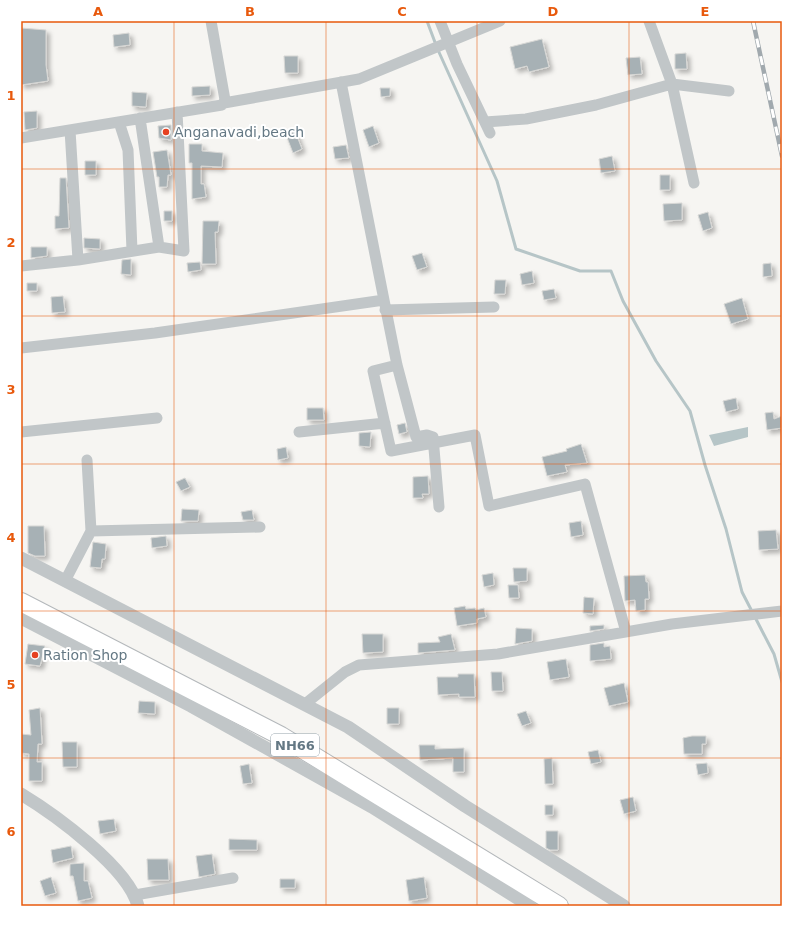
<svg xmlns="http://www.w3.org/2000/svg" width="803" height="927" font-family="'DejaVu Sans',sans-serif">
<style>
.water{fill:#b6c5c7}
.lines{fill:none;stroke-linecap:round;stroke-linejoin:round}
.stream{stroke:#b6c5c7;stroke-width:3}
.building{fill:#a7b1b5;stroke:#d7d7d5;filter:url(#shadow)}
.trunk-casing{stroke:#b4b8bb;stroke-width:20}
.minor{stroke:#c1c6c8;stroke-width:11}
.tertiary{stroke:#c1c6c8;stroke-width:13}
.trunk{stroke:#fff;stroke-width:18}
.rail-casing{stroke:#a1a9ae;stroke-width:4.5}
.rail{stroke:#fff;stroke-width:3;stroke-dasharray:9;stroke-linecap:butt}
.grid{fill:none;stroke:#e8590c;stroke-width:1;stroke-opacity:0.55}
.poi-dot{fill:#e64121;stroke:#fff;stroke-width:1.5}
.labels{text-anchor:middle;stroke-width:4;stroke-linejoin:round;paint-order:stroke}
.shield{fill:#fff;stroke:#92a0a9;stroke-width:1}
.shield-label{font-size:13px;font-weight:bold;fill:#647884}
.poi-label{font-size:14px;fill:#647884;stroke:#fff;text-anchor:start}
.neatline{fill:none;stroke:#e8590c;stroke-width:1.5}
.grid-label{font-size:13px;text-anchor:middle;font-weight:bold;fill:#e8590c}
</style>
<defs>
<filter id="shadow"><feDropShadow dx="3.5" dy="3.5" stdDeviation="2" flood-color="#0004"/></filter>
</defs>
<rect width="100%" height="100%" fill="#f6f5f2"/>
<!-- water -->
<path class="water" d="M748,427V437L714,446L709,435Z"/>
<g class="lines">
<!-- stream -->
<path class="stream" d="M427,21L436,45
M438,50L497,181L516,249L580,271H611L623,301L656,361L690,411L705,465L726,529L742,592L774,654L782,682"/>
</g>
<!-- building -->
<path class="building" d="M21,28L46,30V65L48,81L21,85Z
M129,33L130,45L114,47L113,35Z
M542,39L549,67L529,72L527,66L515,69L510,47Z
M686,53L687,69H675V54Z
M284,56H298V73H285Z
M640,57L642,74L628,75L626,58Z
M210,86V95L192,96V87Z
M380,88H390V96L381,97Z
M132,92L147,93L146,107L132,106Z
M37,111V128L25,130L24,112Z
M171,125V140L159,138L158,126Z
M373,126L379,143L369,147L363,130Z
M295,131L302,149L293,153L286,135Z
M189,144H202V151L223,153L222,167L201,166V184H204L206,197L192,199V163H189Z
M346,145L349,158L335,159L333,147Z
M167,150L171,175H168L167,187H159V177H157L153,152Z
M612,156L615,171L601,173L599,159Z
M85,161H96V175H85Z
M660,175H670V190H660Z
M60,178H66L69,228L55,229V216H59Z
M682,203V220L664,221L663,204Z
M164,211H172V221H164Z
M708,212L712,228L703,231L698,215Z
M203,221H219L218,232H215L216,264H202Z
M84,238L100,239V249L84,248Z
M31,247H47V256L31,258Z
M422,253L427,267L417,270L412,256Z
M131,259V275L121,274L122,260Z
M200,262L201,270L188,272L187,263Z
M771,263L772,276L763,277V264Z
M532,271L534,283L522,285L520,274Z
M495,280H506L505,294H494Z
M27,283H37V291H27Z
M554,289L556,298L544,300L542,291Z
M63,296L65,312L52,313L51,297Z
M742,298L748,319L731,324L724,304Z
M736,398L738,409L726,412L723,401Z
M307,408H323L324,420H307Z
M773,412L774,419L782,416V428L767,430L765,413Z
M405,423L407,432L399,434L397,425Z
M371,432L370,447L359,446V433Z
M581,444L587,463L565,465L567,472L547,476L542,457L567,451L566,449Z
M286,447L288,458L278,460L277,449Z
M428,476L429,494H422L423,498H413V477Z
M185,478L190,487L181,491L176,482Z
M182,509L199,510L198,521H181Z
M252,510L254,520H243L241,512Z
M581,521L583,535L571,537L569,523Z
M28,526H44L45,556H35L28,553Z
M776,530L778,549L759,550L758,531Z
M166,536L167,546L152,548L151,538Z
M93,542L106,544L105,559H102L101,568L90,567Z
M513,568H527V581L514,582Z
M493,573L494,585L484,587L482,575Z
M645,575L646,582H648L649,599H645V610L636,611L635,600L625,601L624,576Z
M508,585H518L519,598H509Z
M584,597L594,598L593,614L583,613Z
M465,606L466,609L475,608L476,610L484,608L486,617L477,619V623L457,626L454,608Z
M604,625V629L590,631V626Z
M516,628L532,629V641L515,644Z
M362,634H383V652L363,653Z
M451,634L455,650L418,653V643L440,642L438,637Z
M604,643V647L610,646L611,659L590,661V645Z
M28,644L45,646L40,666L25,664Z
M566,659L569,677L550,680L547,662Z
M491,672H502L503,691H492Z
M458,674H474L475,697H459V694L438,695L437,677H458Z
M624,683L628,702L609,706L604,688Z
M139,701L155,702V714L138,713Z
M40,708L42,744H38L37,762H42V781H29V754L21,753V734L31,735L29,710Z
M387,708H399V724H387Z
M526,711L531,723L522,726L517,714Z
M692,736H706V744H702V754H684L683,738Z
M62,742H77V767H63Z
M419,745H435V749L464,748V772H453V758L420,760Z
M598,750L601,762L591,764L588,752Z
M552,758L553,784H545L544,759Z
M707,763L708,773L698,775L696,764Z
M249,764L252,783L243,784L240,766Z
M633,797L636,811L624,814L620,800Z
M545,805H553V815H545Z
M114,819L116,831L100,834L98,821Z
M546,831H558V850H550L546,848Z
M229,839L257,840V850H229Z
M71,846L73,858L53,863L51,850Z
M212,854L215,874L199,877L196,856Z
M147,859H168L169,880H148Z
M84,863V881H88L92,898L78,901L73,876H70V864Z
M51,877L56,893L45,896L40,881Z
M424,877L427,898L409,901L406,880Z
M280,879H295V888H280Z"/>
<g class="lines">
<!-- trunk casing -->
<g class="trunk-casing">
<path id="trunk" d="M21,602L281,736L559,906"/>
</g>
<!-- minor -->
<path class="minor" d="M440,21L457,64L490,133
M649,21L672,84L694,183
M341,82L384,300
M224,103L359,79L500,21
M140,118L159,247
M119,122L128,150L132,251
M485,122L526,119L596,105L672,84L729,91
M70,130L78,260L159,247L184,251L177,112
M21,138L222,105L225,100L211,21
M21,266L78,260
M385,310L494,307
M21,348L155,333L384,300L397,365L416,437L427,435L433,437L439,507
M397,365L373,371L391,451L475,435L489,506L585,484L626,632
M21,432L157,418
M299,432L385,423
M87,460L91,531L260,527
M65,581L91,531
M305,704L345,672L359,665L498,654L672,624L782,611
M135,895L233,878"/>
<!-- tertiary -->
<path class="tertiary" d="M21,558L348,727L465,806L624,906
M21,618L191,706L372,807L530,906
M21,794C54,814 129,868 138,906"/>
<!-- trunk -->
<use href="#trunk" class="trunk"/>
<!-- rail casing -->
<g class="rail-casing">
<path id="rail" d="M753,21L782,156"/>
</g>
<!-- rail -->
<use href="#rail" class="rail"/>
</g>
<!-- grid -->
<path class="grid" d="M174,21V906M326,21V906M477,21V906M629,21V906M21,169H782M21,316H782M21,464H782M21,611H782M21,758H782"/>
<!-- markers -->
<g class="poi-dot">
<circle cx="166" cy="132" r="4"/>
<circle cx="35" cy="655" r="4"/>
</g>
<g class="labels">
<!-- shield labels -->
<rect class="shield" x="271" y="734" width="48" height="22" rx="3"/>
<g class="shield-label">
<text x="295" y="750">NH66</text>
</g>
<!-- poi labels -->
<g class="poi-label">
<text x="174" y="137">Anganavadi,beach</text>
<text x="43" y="660">Ration Shop</text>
</g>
</g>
<!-- border -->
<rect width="803" height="927" fill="none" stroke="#ffffff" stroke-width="44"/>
<rect x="22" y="22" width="759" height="883" class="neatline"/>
<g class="grid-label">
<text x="98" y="16">A</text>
<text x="250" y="16">B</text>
<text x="402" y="16">C</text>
<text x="553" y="16">D</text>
<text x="705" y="16">E</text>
<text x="11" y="100">1</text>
<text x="11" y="247">2</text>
<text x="11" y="394">3</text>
<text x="11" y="542">4</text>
<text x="11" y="689">5</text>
<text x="11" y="836">6</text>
</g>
</svg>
